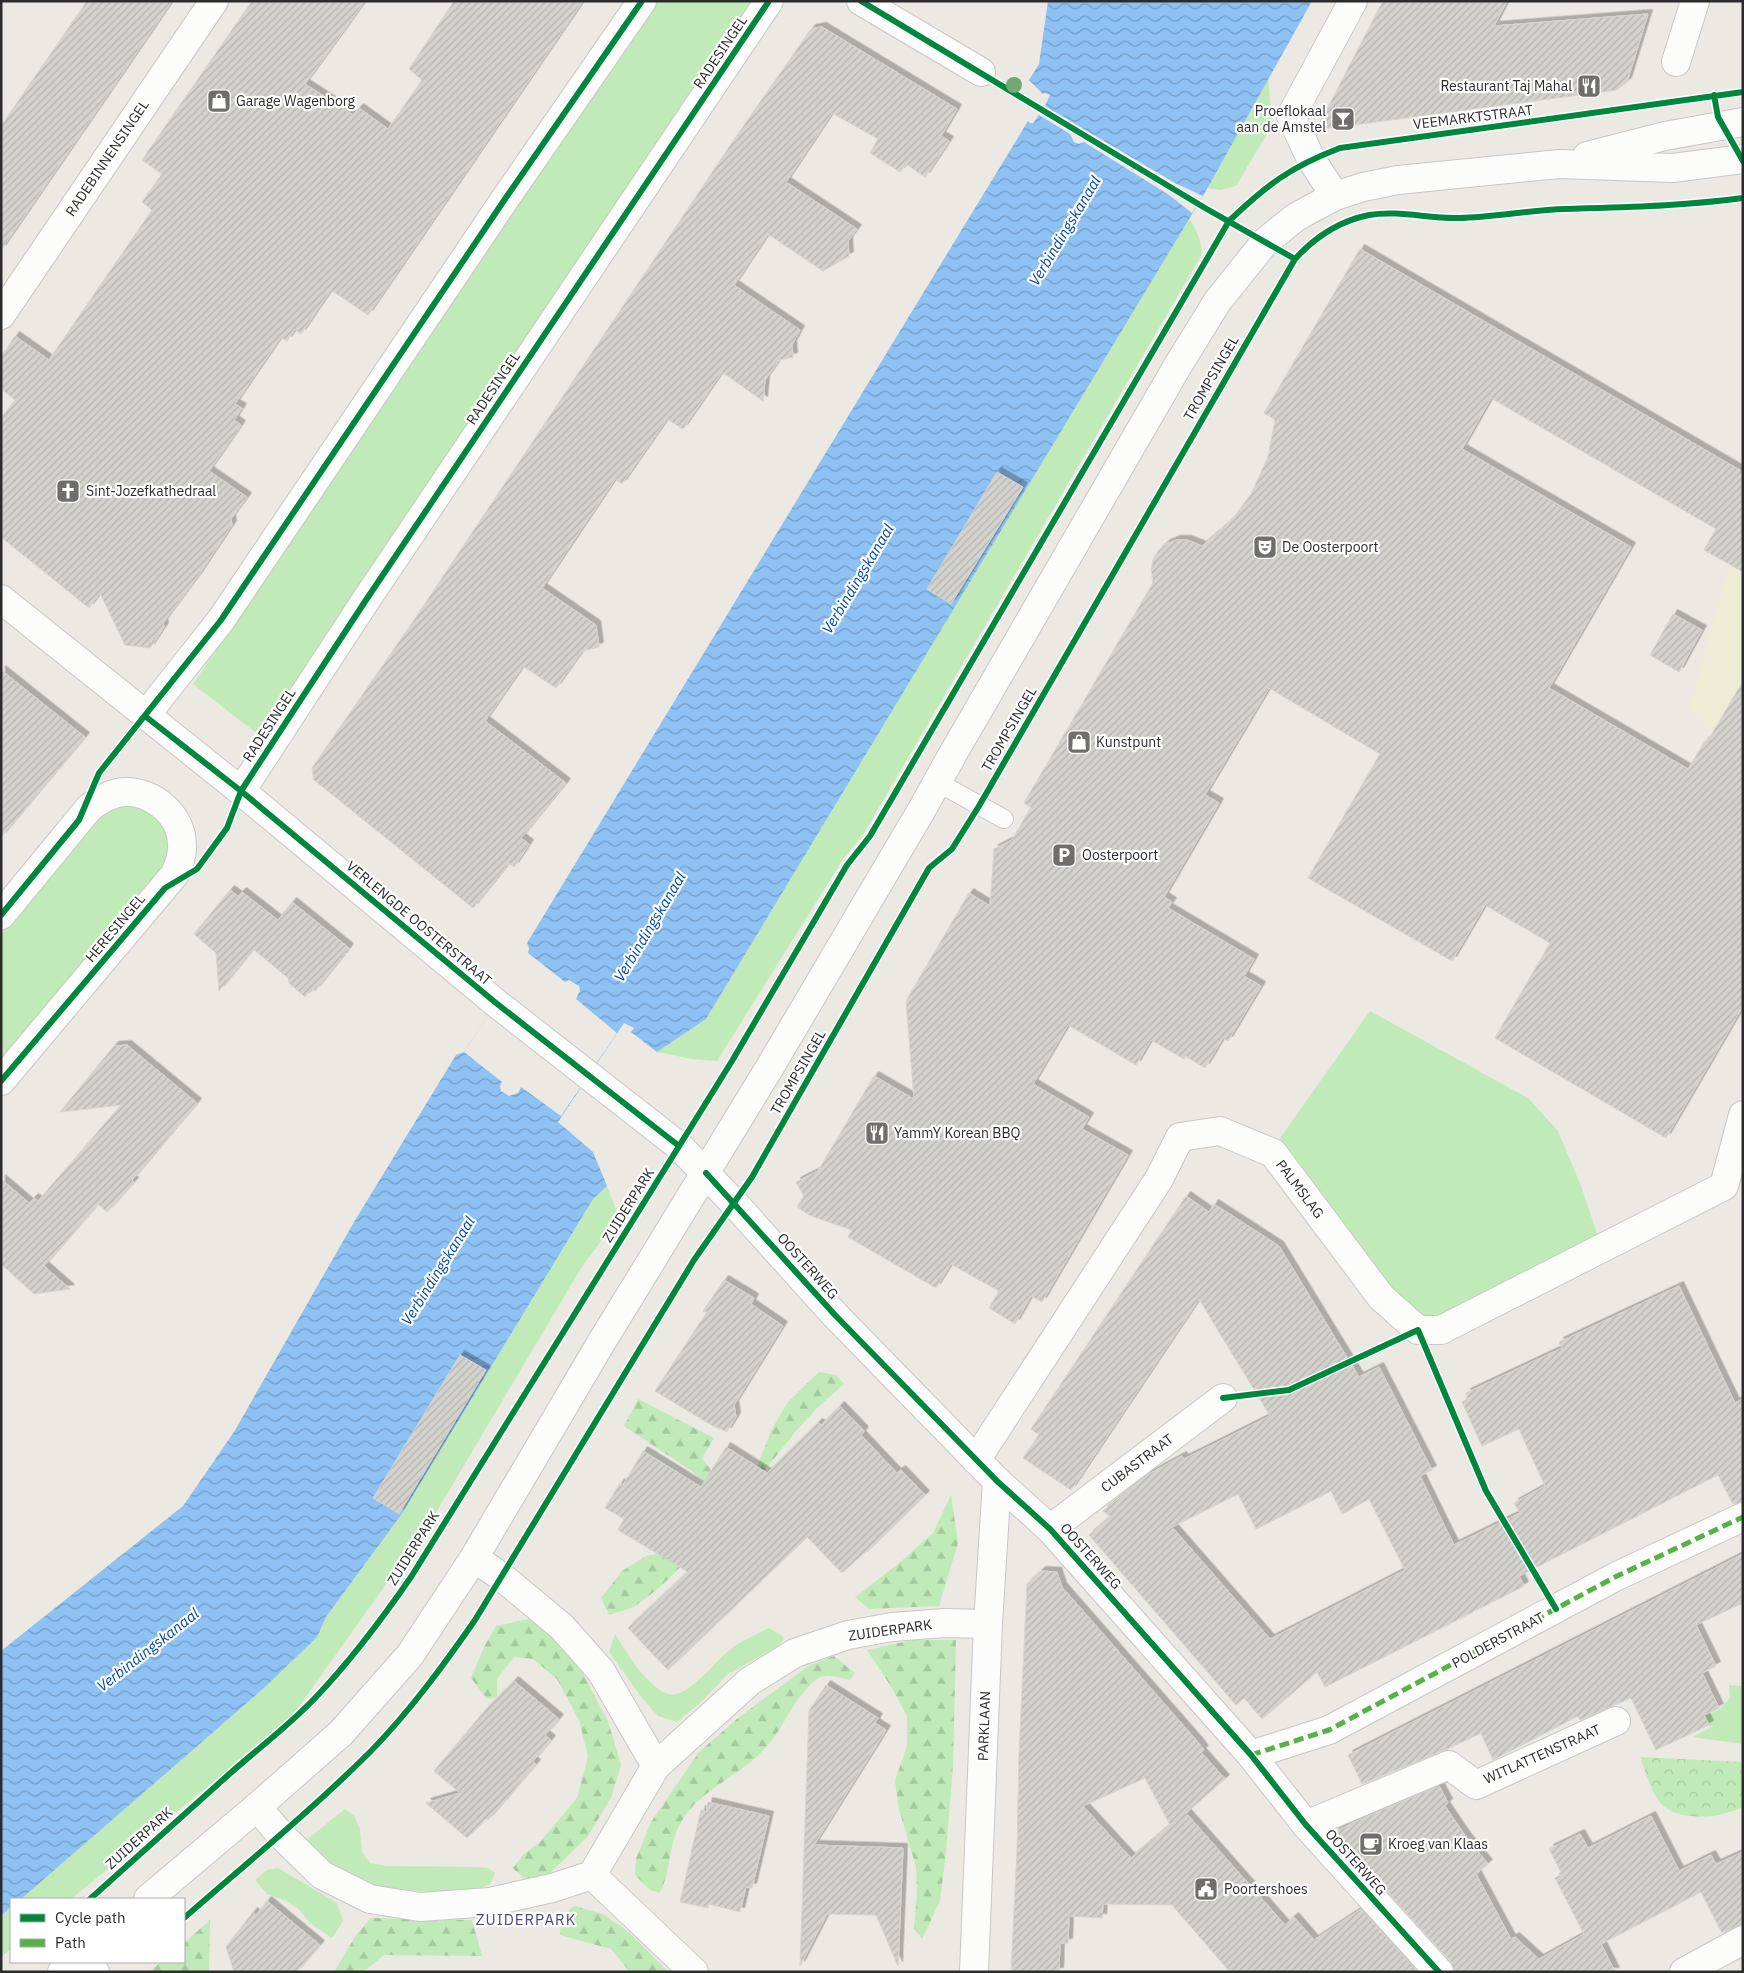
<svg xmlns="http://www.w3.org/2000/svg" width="1744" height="1973" font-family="'IBM Plex Sans',sans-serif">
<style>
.education{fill:#efecd5}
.grass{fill:#c0eab7}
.forest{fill:url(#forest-firs)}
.park{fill:url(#park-crowns)}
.water{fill:url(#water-waves)}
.pier{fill:#ebe9e1}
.building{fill:url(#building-hatch);stroke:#d6d4cd;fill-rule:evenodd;filter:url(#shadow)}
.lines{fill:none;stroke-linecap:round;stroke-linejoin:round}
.service-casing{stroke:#c8c7c7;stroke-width:20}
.minor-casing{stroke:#c8c7c7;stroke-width:30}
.secondary-casing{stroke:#c8c7c7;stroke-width:30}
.service{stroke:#fcfcfa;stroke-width:18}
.minor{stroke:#fcfcfa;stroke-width:28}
.secondary{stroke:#fcfcfa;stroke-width:28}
.quiet{stroke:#56b246;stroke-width:5;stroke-dasharray:10 5;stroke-linecap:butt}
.cycleway-casing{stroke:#fff;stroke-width:9}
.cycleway{stroke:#00873e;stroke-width:6}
.tree{fill:#74a871}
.labels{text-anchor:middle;stroke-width:4.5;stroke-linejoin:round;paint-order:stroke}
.street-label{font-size:14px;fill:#2c2c2c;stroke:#fff}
.poi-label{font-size:14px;fill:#2c2c2c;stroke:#fff;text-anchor:start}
.water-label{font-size:15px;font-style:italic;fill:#0048ad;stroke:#fff}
.neighbourhood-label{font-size:15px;letter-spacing:1px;fill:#4b4783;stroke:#fff}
</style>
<defs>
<pattern id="forest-firs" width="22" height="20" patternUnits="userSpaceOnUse" patternTransform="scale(1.25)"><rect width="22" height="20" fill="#c0eab7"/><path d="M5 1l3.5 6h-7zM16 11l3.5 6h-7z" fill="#a5c99e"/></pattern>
<pattern id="park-crowns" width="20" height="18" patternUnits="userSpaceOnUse" patternTransform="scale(1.25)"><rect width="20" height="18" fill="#c0eab7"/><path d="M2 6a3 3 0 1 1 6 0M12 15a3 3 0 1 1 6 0" fill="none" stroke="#a5c99e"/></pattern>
<pattern id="water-waves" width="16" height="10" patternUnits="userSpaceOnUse" patternTransform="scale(1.25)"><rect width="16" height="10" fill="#8ec1f4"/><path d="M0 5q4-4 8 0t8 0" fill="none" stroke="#749dc6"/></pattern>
<pattern id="building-hatch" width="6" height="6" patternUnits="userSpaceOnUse" patternTransform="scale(1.25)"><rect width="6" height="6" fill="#d3d2cc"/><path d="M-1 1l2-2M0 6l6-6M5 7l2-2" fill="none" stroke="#b5b4af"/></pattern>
<filter id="shadow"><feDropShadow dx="4.5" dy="-4.5" stdDeviation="0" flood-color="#0004"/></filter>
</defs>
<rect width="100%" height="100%" fill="#ebe9e1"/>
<!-- education -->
<path class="education" d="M1743,515V770L1690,706Z"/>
<!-- grass -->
<path class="grass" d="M655,1H751L749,9L742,21L259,735L193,684Z
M1268,78L1272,125L1236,186L1220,190L1207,188Z
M1189,218C1196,230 1203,241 1201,256L864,833L843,859L717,1061L692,1059L657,1052L706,1019Z
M119,802L141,807L160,821L168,832L172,845L165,868L1,1066V934L100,812Z
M1370,1011L1528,1098L1558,1131L1581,1186L1602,1248L1418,1342L1292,1153L1278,1141Z
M607,1186L619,1217L581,1268L431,1521L290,1719L71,1899H21L263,1689L317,1637L326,1617L401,1515L593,1199Z
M769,1628L784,1637L780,1645L728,1674L701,1702L677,1722L658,1716L642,1698L609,1652L615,1634C627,1653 646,1686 668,1694C686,1701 717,1659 732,1648C743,1640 757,1634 769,1628Z
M1729,1685L1743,1686V1744L1692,1737L1710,1728L1705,1716L1720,1709L1730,1698Z
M345,1809L354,1816L360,1829L362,1852L370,1863L387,1866L477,1867L488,1868L495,1873L490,1884L467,1894H451L365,1886L340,1877L305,1841Z
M278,1868L337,1903L343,1921L332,1938L310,1923L298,1908L284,1900L267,1894L255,1880L267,1870Z
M11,1907V1949L1,1957V1916Z"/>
<!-- forest -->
<path class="forest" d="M819,1372L836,1375L844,1384L818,1407L796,1431L715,1533L659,1588L634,1607L609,1615L601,1598L622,1571L646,1556L669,1551L715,1492L693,1472L624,1426L638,1399L714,1438L702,1458L719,1481L757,1467L772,1429L788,1402Z
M951,1495L958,1543L939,1606L869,1609L855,1597L897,1565L933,1533Z
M528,1619L549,1632L582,1672L608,1721L621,1765L611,1798L588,1836L548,1875L527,1882L513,1868L524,1854L540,1842L577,1798L588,1757L579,1720L557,1679L533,1659L514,1657L497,1679V1697L487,1699L471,1678L484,1647L496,1626Z
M912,1640H956L953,1766L946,1852L940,1901L922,1939L914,1928L917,1893L916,1867L899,1809L895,1781L907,1746V1716L892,1688L867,1650Z
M834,1656L855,1673L850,1680C840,1678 827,1672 817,1679C796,1694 784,1727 767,1746C742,1776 698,1789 680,1824C668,1846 671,1871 660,1893L649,1889L635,1875L636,1859L651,1822L699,1752L738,1718L810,1665Z
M574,1906L603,1914L630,1933L668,1972H630L611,1949L560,1935L561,1918Z
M371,1918L472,1920L482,1956L384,1955L363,1972H334L356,1935Z
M210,1920L209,1972H149L161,1962H184V1943Z"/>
<!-- park -->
<path class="park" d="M1640,1757L1743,1762V1807C1719,1818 1673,1825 1656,1797C1649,1785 1645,1770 1640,1757Z"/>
<!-- water -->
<path class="water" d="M1048,1H1312L1203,196L706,1019L657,1052L631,1032L634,1028L624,1023L558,1122L593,1152L607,1186L593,1199L401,1515L326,1617L317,1637L263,1689L21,1899H11V1907L1,1916V1651L183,1506L234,1432L354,1222L456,1055L464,1052L528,954L529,948L527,943L1028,121L1030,123H1033L1050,95L1045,93L1043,94L1029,80L1039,64Z"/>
<!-- pier -->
<path class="pier" d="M1045,93L1050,95L1045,106L1175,183L1203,196L1192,213L1169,195L1084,142L1079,144L1074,142L1070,134L1039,115L1033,123H1030L1028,118L1032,121L1047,97V95L1042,96Z
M528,953L565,982L569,980L579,986L580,991L576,999L617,1033L561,1116L521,1087L518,1093L509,1096L501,1091L500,1086L502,1082L464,1052Z"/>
<!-- building -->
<path class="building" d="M87,1H172L1,250V126Z
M252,1H365L305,84L353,115L359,108L388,129L422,80L409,69L454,1H583L368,315L331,290L301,334L295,329L287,341L281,337L235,404L242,408L234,420L241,425L209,471L247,497L231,519L232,525L198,576L163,623L164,627L150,648L125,645L100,593L89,608L1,537V418L15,400L1,389V357L15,336L49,360L152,210L142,202L162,174L142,160Z
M1383,1H1507L1494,26L1648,14L1627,82L1617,90L1316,130Z
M822,27L957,109L941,136L949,141L925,177L906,164L900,172L870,153L878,139L832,113L786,182L857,229L848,241L849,256L823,271L768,234L734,285L800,330L792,345L793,357L779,360L765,380L763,401L722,372L683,429L667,419L622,484L615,479L542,588L596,625L599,647L582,651L556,688L523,666L485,721L566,783L521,838L529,844L514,867L509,863L473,908L314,780L312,768L414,620L731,144L811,29Z
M1360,249L1743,472V572L1704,550L1716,529L1491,398L1462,449L1631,547L1549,688L1688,769L1705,741L1707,742L1743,681V1006L1666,1138L1495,1038L1550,943L1485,905L1452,961L1308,878L1380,754L1269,688L1205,795L1219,803L1164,897L1172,902L1168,908L1254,959L1244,976L1261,986L1228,1041L1223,1038L1205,1068L1185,1056L1184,1059L1151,1040L1136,1065L1068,1025L1033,1084L1089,1117L1082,1129L1128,1155L1042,1302L1031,1296L1015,1324L989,1308L999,1291L951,1264L936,1288L848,1237L852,1230L811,1216L797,1207L804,1196L796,1182L818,1171L874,1076L914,1099L906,1001L969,893L990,906L994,849L1012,840L1031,807L1024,803L1153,583L1151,570L1153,560L1158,551L1166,544L1176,540H1187L1202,546L1231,521L1251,494L1268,457L1275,420L1264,413Z
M997,472L1023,487L951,604L927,589Z
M1673,614L1702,630L1679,672L1650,655Z
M1,670L85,737L1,837Z
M230,890L238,896L242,892L278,920L292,902L349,948L315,991L312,988L305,997L289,983L288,978L253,949L219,991L216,953L194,934Z
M127,1045L197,1103L132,1180L134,1182L107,1212L98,1204L44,1266L70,1289L34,1294L1,1264V1179L29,1203L34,1198L38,1201L121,1105L60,1112L114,1046Z
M1186,1196L1209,1212L1214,1204L1279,1246L1359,1377L1379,1367L1432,1470L1420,1476L1454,1545L1520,1513L1514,1503L1545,1486L1519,1429L1482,1446L1462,1402L1468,1398L1466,1393L1562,1348L1559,1342L1679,1286L1735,1403L1743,1399V1502L1733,1504L1718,1475L1519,1576L1524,1586L1325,1687L1317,1672L1262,1719L1244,1698L1236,1705L1089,1535L1111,1517L1103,1511L1149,1474L1182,1456L1184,1459L1270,1416L1199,1299L1071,1490L1023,1458L1039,1435L1031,1429ZM1331,1491L1342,1514L1369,1499L1405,1570L1270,1639L1172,1527L1238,1494L1256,1529Z
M724,1280L754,1298L751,1304L783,1326L734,1405L736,1417L727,1432L713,1426L655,1391L707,1312L703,1311Z
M460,1355L486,1370L399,1514L373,1498Z
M840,1406L864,1431L861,1435L897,1473L901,1470L925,1495L867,1552L866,1551L842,1573L807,1537L668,1670L628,1628L688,1572L618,1530L624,1519L605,1508L620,1483L623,1485L643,1451L701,1487L726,1447L767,1473L818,1423L821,1425Z
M1743,1554V1603L1696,1625L1716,1666L1702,1673L1719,1708L1704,1715L1709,1725L1656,1750L1631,1698L1580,1720L1578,1716L1493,1760L1481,1733L1445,1750L1362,1784L1348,1755Z
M1041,1571L1057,1572L1062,1587L1197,1741L1204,1750L1201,1752L1225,1779L1186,1813L1285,1925L1294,1917L1314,1940L1361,1909L1418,1972H1230L1172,1905L1103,1904L1102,1918L1069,1916L1068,1943H1060L1059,1972H1011L1017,1849L1019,1754L1027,1584ZM1145,1778L1170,1825L1131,1858L1083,1806Z
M514,1681L559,1719L545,1735L551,1740L533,1761L536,1764L488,1820L486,1818L467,1838L426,1803L460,1793L434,1771L487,1708Z
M826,1685L878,1718L875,1723L886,1730L814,1845L903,1848L898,1966L876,1915L827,1914L800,1966L809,1711Z
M1439,1786L1448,1803L1445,1806L1466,1837L1488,1864L1476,1874L1511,1939L1515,1937L1539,1959L1584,1934L1555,1878L1562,1874L1549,1849L1580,1834L1588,1848L1651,1816L1679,1871L1711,1855L1716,1864L1743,1852V1924L1722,1933L1701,1892L1601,1944L1615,1972H1454L1451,1962L1334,1833L1352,1823Z
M708,1802L769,1816L752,1888L746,1887L740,1912L709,1904L708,1908L680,1902L701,1810L706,1812Z
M267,1901L320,1945L296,1972H234L226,1947L253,1912L256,1915Z"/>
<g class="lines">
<!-- service casing -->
<g class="service-casing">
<path id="service" d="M937,782L1004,819"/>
</g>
<!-- minor casing -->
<g class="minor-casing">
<path id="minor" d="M861,1L981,72
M1676,62L1695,1
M1335,196L1311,159L1291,116L1353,1
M1,315L214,1
M1,599L241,791L496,1003L679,1146L734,1203L835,1315L997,1481L1050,1529L1251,1755L1306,1825L1439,1972
M145,716L221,620L505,199L642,1
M241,791L364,603L769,1
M1,915L89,808C98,801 106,796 117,793C148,787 181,812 182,844C183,855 179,865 175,874L1,1081
M976,1460L1159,1179L1180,1137L1220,1131L1273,1153L1381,1297L1418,1330H1441L1724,1186L1743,1115
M1050,1529L1223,1398
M474,1558L502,1577L562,1627L601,1671L656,1766
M1251,1755L1329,1730L1617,1576L1743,1517
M257,1807L280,1834L322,1875L370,1899L420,1907L490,1902L552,1888L592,1875L656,1766L750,1681L795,1653L848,1635L892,1627L944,1623L988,1624
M1306,1825L1449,1765L1476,1785L1616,1721
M592,1875L694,1972
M88,1962L95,1972
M974,1972L988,1624L997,1481
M1684,1972L1743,1940"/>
</g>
<!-- secondary casing -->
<g class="secondary-casing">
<path id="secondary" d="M1587,156L1665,136L1743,122
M148,1899L257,1807L341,1733L410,1655L474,1558L601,1343L770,1067L921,811L954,752L1177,367L1217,302L1265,242L1296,217L1335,196L1363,187L1398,180L1559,164L1673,168L1743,159
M62,1972L74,1962"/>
</g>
<!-- service -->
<use href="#service" class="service"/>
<!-- minor -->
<use href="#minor" class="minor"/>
<!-- secondary -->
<use href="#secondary" class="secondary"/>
<!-- quiet -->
<path class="quiet" d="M1251,1755L1329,1730L1617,1576L1743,1517"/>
<!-- cycleway casing -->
<g class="cycleway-casing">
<path id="cycleway" d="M861,1L1205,208L1295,259
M1714,95L1718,117L1743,161
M145,716L241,791L496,1003L679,1146
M1,915L79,820L99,773L221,620L505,199L642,1
M1,1081L165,888L197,869L227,828L241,791L364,603L769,1
M706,1173L835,1315L997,1481L1050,1529L1251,1755L1306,1825L1439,1972
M1223,1398L1289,1390L1418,1330L1486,1491L1556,1609
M90,1899C135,1859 180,1818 226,1777C256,1750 289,1726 317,1696C352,1659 382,1619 411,1577L732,1061L847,865L870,836L1229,221C1267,185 1290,167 1340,148L1743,92
M184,1918C247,1863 312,1810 371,1751C410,1711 443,1666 475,1620L694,1260L752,1177L929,868L952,849L979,806L1295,259C1315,237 1339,221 1369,215C1399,210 1429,219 1459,218C1495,217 1530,210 1565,209C1625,207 1684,206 1743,198"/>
</g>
<!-- cycleway -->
<use href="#cycleway" class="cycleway"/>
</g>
<!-- trees -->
<circle class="tree" cx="1014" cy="85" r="8"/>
<!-- icons -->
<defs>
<g id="restaurant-square" transform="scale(1.25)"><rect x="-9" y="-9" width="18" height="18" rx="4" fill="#6f6e6b" stroke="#fff"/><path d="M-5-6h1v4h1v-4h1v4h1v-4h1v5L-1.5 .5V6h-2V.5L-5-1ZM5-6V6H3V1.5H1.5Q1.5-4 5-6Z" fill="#fff"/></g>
<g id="shop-square" transform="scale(1.25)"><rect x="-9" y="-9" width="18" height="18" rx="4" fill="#6f6e6b" stroke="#fff"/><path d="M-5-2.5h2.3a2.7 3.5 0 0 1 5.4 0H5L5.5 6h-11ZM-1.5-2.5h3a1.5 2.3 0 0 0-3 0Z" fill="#fff"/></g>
<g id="bar-square" transform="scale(1.25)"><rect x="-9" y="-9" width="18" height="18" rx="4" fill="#6f6e6b" stroke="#fff"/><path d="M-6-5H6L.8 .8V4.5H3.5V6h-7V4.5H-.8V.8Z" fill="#fff"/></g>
<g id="church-square" transform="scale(1.25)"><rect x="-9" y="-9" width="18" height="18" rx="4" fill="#6f6e6b" stroke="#fff"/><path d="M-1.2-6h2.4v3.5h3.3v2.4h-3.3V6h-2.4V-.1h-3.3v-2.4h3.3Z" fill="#fff"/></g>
<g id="theatre-square" transform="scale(1.25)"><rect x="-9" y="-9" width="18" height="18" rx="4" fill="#6f6e6b" stroke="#fff"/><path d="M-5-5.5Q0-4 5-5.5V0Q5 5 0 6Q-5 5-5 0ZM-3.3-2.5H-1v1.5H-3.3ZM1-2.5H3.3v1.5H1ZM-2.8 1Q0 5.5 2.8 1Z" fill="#fff"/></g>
<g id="parking-square" transform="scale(1.25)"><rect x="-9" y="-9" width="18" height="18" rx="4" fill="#6f6e6b" stroke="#fff"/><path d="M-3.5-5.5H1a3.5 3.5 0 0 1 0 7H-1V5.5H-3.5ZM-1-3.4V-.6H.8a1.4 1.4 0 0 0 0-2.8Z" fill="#fff"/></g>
<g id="cafe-square" transform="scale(1.25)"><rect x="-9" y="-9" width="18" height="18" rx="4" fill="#6f6e6b" stroke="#fff"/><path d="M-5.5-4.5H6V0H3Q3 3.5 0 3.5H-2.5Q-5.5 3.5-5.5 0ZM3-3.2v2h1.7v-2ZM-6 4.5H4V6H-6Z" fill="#fff"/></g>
<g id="civic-square" transform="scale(1.25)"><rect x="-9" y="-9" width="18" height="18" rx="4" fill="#6f6e6b" stroke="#fff"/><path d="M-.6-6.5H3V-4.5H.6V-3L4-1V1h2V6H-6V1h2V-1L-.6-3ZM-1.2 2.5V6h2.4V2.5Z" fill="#fff"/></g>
</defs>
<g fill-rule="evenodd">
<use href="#restaurant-square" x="1589" y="86"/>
<use href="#shop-square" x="219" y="101"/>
<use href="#bar-square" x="1343" y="119"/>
<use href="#church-square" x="68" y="491"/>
<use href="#theatre-square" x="1265" y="547"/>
<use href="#shop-square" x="1079" y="742"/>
<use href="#parking-square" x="1064" y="855"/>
<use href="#restaurant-square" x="877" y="1133"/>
<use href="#cafe-square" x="1371" y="1844"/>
<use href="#civic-square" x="1206" y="1889"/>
</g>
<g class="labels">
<!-- street labels -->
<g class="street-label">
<text transform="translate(720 52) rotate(-56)" y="5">RADESINGEL</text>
<text transform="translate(1473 117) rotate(-7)" y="5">VEEMARKTSTRAAT</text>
<text transform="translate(107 158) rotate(-56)" y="5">RADEBINNENSINGEL</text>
<text transform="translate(1211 378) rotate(-60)" y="5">TROMPSINGEL</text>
<text transform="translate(493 388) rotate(-56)" y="5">RADESINGEL</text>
<text transform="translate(269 725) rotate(-57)" y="5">RADESINGEL</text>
<text transform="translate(1009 729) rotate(-60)" y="5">TROMPSINGEL</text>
<text transform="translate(419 923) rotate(40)" y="5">VERLENGDE OOSTERSTRAAT</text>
<text transform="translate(115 928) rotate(-50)" y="5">HERESINGEL</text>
<text transform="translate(798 1072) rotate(-60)" y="5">TROMPSINGEL</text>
<text transform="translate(1300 1189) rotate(53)" y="5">PALMSLAG</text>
<text transform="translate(628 1205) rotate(-58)" y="5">ZUIDERPARK</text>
<text transform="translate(808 1266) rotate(48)" y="5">OOSTERWEG</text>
<text transform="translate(1137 1463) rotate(-37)" y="5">CUBASTRAAT</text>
<text transform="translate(413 1548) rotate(-58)" y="5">ZUIDERPARK</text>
<text transform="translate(1091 1556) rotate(48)" y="5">OOSTERWEG</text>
<text transform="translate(890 1630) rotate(-8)" y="5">ZUIDERPARK</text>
<text transform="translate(1498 1640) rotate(-28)" y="5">POLDERSTRAAT</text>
<text transform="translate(984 1726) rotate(-88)" y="5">PARKLAAN</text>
<text transform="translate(1542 1754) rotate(-24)" y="5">WITLATTENSTRAAT</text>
<text transform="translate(139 1838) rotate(-42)" y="5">ZUIDERPARK</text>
<text transform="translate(1356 1862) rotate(48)" y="5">OOSTERWEG</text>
</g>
<!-- poi labels -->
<g class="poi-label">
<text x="1572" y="91" text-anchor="end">Restaurant Taj Mahal</text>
<text x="236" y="106">Garage Wagenborg</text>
<text x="1326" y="116" text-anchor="end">Proeflokaal<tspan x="1326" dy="16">aan de Amstel</tspan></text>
<text x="86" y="496">Sint-Jozefkathedraal</text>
<text x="1282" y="552">De Oosterpoort</text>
<text x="1096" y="747">Kunstpunt</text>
<text x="1082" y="860">Oosterpoort</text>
<text x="894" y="1138">YammY Korean BBQ</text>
<text x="1388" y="1849">Kroeg van Klaas</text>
<text x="1224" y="1894">Poortershoes</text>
</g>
<!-- water labels -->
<g class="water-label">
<text transform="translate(1065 231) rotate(-59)" y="5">Verbindingskanaal</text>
<text transform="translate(858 579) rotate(-59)" y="5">Verbindingskanaal</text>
<text transform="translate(650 927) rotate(-59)" y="5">Verbindingskanaal</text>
<text transform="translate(438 1271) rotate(-58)" y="5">Verbindingskanaal</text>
<text transform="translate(148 1650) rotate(-38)" y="5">Verbindingskanaal</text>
</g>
<!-- neighbourhood labels -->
<g class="neighbourhood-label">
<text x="526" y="1925">ZUIDERPARK</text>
</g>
</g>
<!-- border -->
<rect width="1744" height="1973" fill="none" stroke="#2c2c2c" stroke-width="5"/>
<!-- legend -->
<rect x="10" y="1898" width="175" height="65" fill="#ffffff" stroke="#ababab"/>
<rect x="20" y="1914" width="25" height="8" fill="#00873e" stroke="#ababab"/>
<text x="55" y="1923" font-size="15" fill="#2c2c2c">Cycle path</text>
<rect x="20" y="1939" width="25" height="8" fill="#56b246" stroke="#ababab"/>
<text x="55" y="1948" font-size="15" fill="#2c2c2c">Path</text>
</svg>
